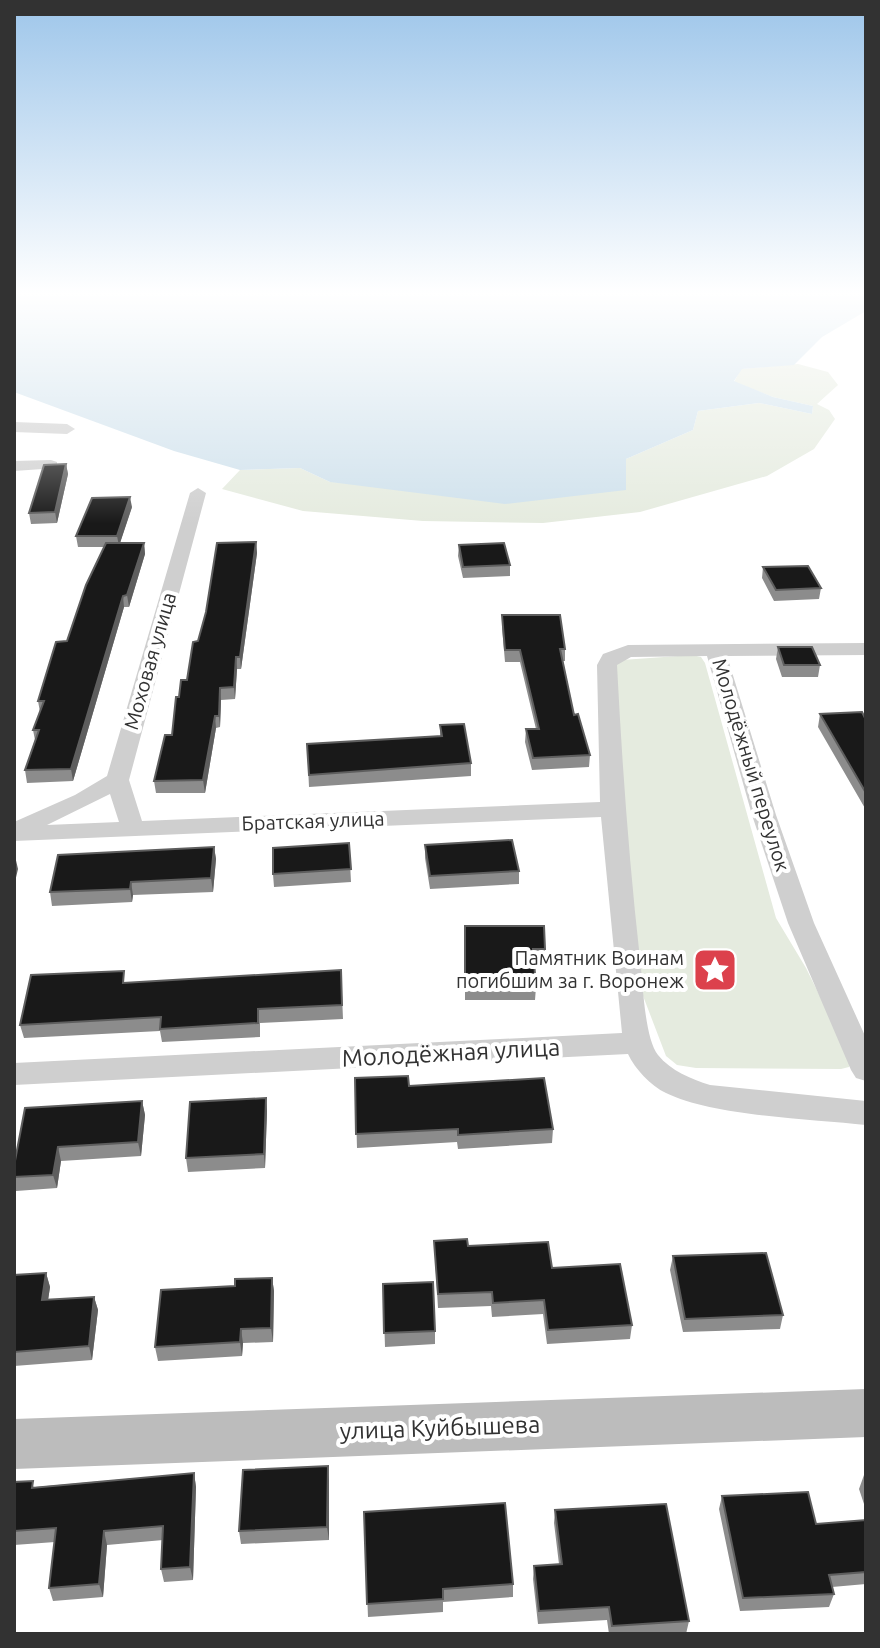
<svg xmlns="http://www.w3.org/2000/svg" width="880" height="1648" font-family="Ubuntu,sans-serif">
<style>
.green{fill:#e5ebdf}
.water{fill:#cfe1ec}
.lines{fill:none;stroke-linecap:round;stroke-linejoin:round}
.minor{fill:#cfcfcf;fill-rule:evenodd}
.secondary{fill:#bcbcbc;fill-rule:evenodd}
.wall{fill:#8c8c8c}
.shaded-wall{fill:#5e5e5e}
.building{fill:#191919;stroke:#5e5e5e;stroke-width:2}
.labels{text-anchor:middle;stroke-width:8;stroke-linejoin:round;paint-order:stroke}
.street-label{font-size:20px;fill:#323232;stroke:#fff}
.poi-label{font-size:20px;fill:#323232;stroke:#fff;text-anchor:end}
.near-street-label{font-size:24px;fill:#323232;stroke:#fff}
</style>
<rect width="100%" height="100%" fill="#fff"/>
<!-- green -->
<path class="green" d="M798,364L828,372L838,385L817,404L829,410L835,419L814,449L767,476L640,512L543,523L423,521L303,511L222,489L240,470L300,468L330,482L626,490V459L693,430L698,411L759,403L812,414L813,406L773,397L734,382L741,369Z
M692,655L701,657L705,663L776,918L806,968L852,1061L849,1067L841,1069L696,1068L677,1065L666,1056L640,988L620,835L615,663L622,660Z"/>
<!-- water -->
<path class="water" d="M14,293H866V311L822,337L794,365L742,369L734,381L773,397L813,406L812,414L759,403L698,411L693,430L626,459V490L505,504L330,482L300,468L240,470L174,451L14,392Z"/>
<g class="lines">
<!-- minor -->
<path class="minor" d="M14,422L67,424L75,429L67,434L14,432Z
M51,460L57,462V468L14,471V461Z
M198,488L206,493L129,780L142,821L600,802L597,665L603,654L628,645L866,643V655L727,656L776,815L814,923L866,1038V1081L856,1078L851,1070L788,923L752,815L707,656L631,657L617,665C622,763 629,861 640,959C643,981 644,1037 658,1055C671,1071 691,1079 710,1085L866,1101V1125C812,1119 712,1116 666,1093C651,1086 635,1069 628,1054L14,1085V1063L622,1033L601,817L14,841V822L75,795L107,776L190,493ZM110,794L119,822L47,825Z"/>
<!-- secondary -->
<path class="secondary" d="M866,1389V1437L14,1469V1419Z"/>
</g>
<!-- wall -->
<path class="wall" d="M66,464L68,474L57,523L31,524L29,513Z
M132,507L120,543H144L145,554L129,607H124L73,781L27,783L25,770L35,740L33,730L40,712L38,701L67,641L105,547H78L76,536Z
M256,542L257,553L241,669H237L235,699L221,700L220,727L216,728L205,793H156L154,781L172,735L179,697L187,680L198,641Z
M459,545L510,565V576L463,578L458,556Z
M763,567L821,588L819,599L774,601L762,578Z
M502,615L565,649V661H563L574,715L590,755L589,767L532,770L525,742L526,729H536L520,662H505L502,627Z
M778,647L820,665L818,677H782L776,659Z
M820,714L866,720V810L818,727Z
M440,725L471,763V776L309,787L307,744L440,736Z
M349,843L351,882L274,887L273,874Z
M425,845L519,871V884L430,889L425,858Z
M214,847L216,859L213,892L133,895L132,902L52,906L50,892Z
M465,926L545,949V962H534L536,987L535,1000H465Z
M341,970L343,1019L260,1023V1037L162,1042L160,1031L24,1038L20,1025L127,983Z
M355,1078L409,1086L553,1129L552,1143L458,1149L457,1142L357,1148Z
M266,1098L267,1111L265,1168L188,1172L186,1158Z
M142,1101L145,1115L141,1156L61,1161L57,1188L16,1191L14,1185V1166Z
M434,1241L468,1246L552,1268L632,1325L630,1339L547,1344L543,1314L492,1317L491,1306L438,1308Z
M673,1256L783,1315L780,1329L683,1332L670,1270Z
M46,1273L50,1287L48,1300L94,1297L98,1310L92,1360L14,1366V1275Z
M272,1278L274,1291L273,1342L243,1343L242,1356L158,1361L155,1347L235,1286Z
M383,1284L435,1331V1344L385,1347Z
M194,1473L196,1487L193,1580L164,1582L161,1569L163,1540L107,1545L103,1597L53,1601L49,1588L55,1542L14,1545V1482L35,1487Z
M864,1475H866V1510L859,1489Z
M329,1480V1540L241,1544L239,1531Z
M722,1496L816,1524L866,1520V1584L832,1587L834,1594L829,1607L740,1611L719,1509Z
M555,1510L689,1621L686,1634H609L607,1620L538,1624L533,1579L534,1566L559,1564L554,1523Z
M364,1512L513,1584V1597L443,1602V1612L368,1617Z"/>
<!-- shaded-wall -->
<path class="shaded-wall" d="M66,464L68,474L57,523L55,512Z
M130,497L132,507L119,546L117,536Z
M256,542L257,553L241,669L240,657Z
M144,543L145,554L129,607L127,595Z
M123,596L124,607L73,781L71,769Z
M236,657L237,669L235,699L234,687Z
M220,688L221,700L220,727L219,716Z
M215,716L216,728L205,793L203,780Z
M214,847L216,859L213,892L211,878Z
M15,856L18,869L14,886V861Z
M131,882L133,895L132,902L130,889Z
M266,1098L267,1111L265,1168L264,1154Z
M142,1101L145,1115L141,1156L138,1142Z
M58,1147L61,1161L57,1188L53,1175Z
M46,1273L50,1287L46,1314L42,1300Z
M272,1278L274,1291L273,1342L271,1328Z
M94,1297L98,1310L92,1360L89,1346Z
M241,1329L243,1343L242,1356L240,1342Z
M328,1466L329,1480V1540L327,1527Z
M194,1473L196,1487L193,1580L190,1567Z
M104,1531L107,1545L103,1597L99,1584Z"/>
<!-- building -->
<path class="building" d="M66,464L55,512L29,513L44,465Z
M130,497L117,536H76L92,498Z
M256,542L240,657H236L234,687L220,688L219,716H215L203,780L154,781L165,735H172L176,697H179L181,680H187L193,642L198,641L206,612L217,543Z
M106,543H144L127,595L123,596L71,769L25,770L39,730H33L44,701H38L56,642L67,641L86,585Z
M504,543L510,565L463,567L459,545Z
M808,566L821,588L776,590L763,567Z
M502,615H560L565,649H560L574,715L578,714L590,755L533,758L526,729H539L520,650H505Z
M778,647H812L820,665H784Z
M862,712L866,720V793L820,714Z
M464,724L471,763L309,775L307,744L442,736L440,725Z
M512,840L519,871L430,876L425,845Z
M349,843L351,869L273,874V848Z
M214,847L211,878L131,882L130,889L50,892L58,855Z
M465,926H544L545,949H533L536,987H465Z
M341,970L342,1005L258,1009V1023L160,1029L161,1017L20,1025L31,975L124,971L123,983Z
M408,1076L409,1086L544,1078L553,1129L458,1135V1129L356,1134L355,1078Z
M266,1098L264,1154L186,1158L190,1102Z
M142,1101L138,1142L58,1147L53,1175L14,1177V1166L25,1108Z
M467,1239L468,1246L548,1242L552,1268L620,1264L632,1325L548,1330L544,1300L493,1303L492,1292L438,1294L434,1241Z
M766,1253L783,1315L685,1319L673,1256Z
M46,1273L42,1300L94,1297L89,1346L14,1352V1275Z
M272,1278L271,1328L241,1329L240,1342L155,1347L161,1290L235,1286V1279Z
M433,1282L435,1331L384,1333L383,1284Z
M328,1466L327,1527L239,1531L243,1470Z
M194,1473L190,1567L161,1569L163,1526L104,1531L99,1584L49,1588L56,1528L14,1531V1482L33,1481L32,1488Z
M808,1492L816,1524L866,1520V1572L829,1575L834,1594L743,1598L722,1496Z
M505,1503L513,1584L443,1589V1599L367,1604L364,1512Z
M666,1504L689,1621L612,1626L609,1607L539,1611L534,1566L562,1564L555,1510Z"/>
<!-- sky -->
<linearGradient id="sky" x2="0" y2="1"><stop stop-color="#9ec6ea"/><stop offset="0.56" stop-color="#fff"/><stop offset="1" stop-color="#fff" stop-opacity="0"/></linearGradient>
<rect width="880" height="524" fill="url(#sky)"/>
<!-- icons -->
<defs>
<g id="sight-square" transform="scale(2.3)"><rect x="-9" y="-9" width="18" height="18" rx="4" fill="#dc414c" stroke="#fff"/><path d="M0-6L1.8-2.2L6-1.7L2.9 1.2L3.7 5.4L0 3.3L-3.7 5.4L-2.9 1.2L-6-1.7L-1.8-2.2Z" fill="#fff"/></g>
</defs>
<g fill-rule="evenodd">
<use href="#sight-square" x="715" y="970"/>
</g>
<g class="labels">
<!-- street labels -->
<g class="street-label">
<text transform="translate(150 661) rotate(-74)" y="7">Моховая улица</text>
<text transform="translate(751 765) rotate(73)" y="7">Молодёжный переулок</text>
<text transform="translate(313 821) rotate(-2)" y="7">Братская улица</text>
</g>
<!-- poi labels -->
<g class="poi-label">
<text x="684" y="965">Памятник Воинам<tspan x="684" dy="23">погибшим за г. Воронеж</tspan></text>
</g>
<!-- near-street labels -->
<g class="near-street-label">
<text transform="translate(451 1053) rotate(-3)" y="8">Молодёжная улица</text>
<text transform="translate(440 1428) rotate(-2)" y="8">улица Куйбышева</text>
</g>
</g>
<!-- border -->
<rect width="880" height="1648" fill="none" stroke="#323232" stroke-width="32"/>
</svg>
